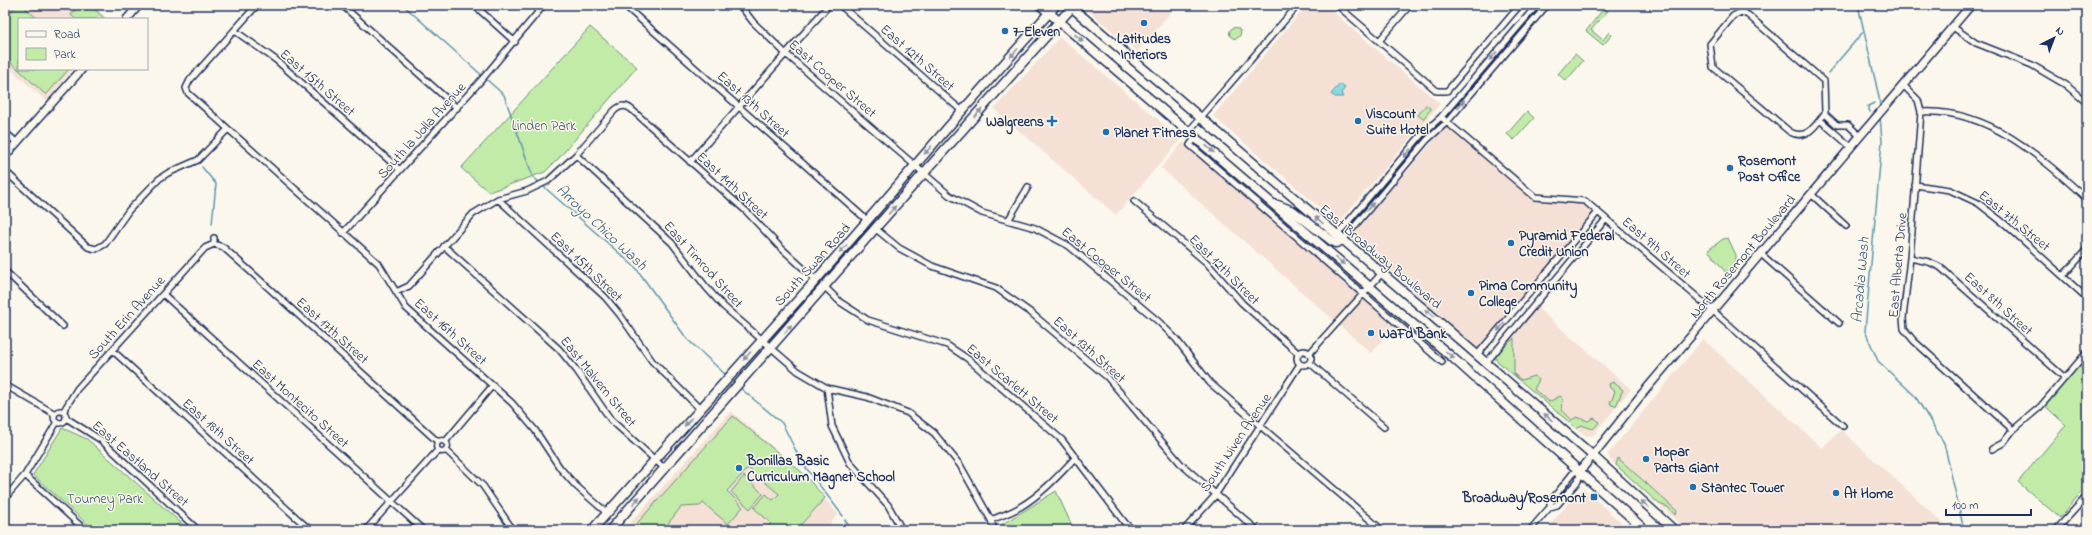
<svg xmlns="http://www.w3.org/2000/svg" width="2092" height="535" font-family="'Indie Flower',sans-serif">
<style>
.built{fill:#f4e0d5}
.green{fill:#c1eba7;stroke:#6e8d82}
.water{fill:#89dbe3;stroke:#5d96ae}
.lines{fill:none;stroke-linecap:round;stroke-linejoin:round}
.stream{stroke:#5d96ae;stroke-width:1.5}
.minor-casing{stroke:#1b2f5e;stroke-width:8}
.tertiary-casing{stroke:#1b2f5e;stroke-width:10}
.primary-casing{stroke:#1b2f5e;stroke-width:11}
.minor{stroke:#fbf7ec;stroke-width:5}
.tertiary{stroke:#fbf7ec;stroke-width:7}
.primary{stroke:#fbf7ec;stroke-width:8}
.oneway{fill:#8b93a5}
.poi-dot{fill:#1f6fb2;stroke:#fbf7ec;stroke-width:1.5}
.labels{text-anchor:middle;stroke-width:3;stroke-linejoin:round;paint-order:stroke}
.poi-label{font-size:14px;font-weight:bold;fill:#1b2f5e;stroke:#fbf7ec;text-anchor:start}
.street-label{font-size:14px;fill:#1b2f5e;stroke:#fbf7ec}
.park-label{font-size:14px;fill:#3c556d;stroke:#fbf7ec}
.water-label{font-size:15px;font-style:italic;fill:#365a7f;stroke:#fbf7ec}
</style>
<rect width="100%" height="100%" fill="#fbf7ec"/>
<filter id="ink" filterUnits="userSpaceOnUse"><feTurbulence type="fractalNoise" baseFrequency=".025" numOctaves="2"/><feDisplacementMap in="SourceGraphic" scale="8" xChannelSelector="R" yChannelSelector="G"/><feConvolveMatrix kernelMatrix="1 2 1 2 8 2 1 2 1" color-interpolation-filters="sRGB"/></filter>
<g filter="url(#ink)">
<!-- built -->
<path class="built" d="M5,5H92L108,19H19V69H73L46,101L5,64Z
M1094,5H1163L1171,12L1137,52L1089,11Z
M1307,5H1325L1440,104L1338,223L1213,116Z
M1060,37L1181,139L1116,215L994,109Z
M1446,126L1537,201L1583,204L1595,212L1480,350L1351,236Z
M1183,142L1394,326L1371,353L1161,168Z
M1536,307L1631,389L1593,435L1586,436L1496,360L1497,354Z
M1703,339L1822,448L1841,430L1951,530H1687L1610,460L1608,454Z
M731,411L804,474L838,514L825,530H624Z
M1581,489H1584L1629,530H1545Z"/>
<!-- green -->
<path class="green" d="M17,5H22L38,19H19V69H69L46,95L5,57V18Z
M79,5H90L105,19H75L71,15Z
M1604,8L1608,11L1591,30L1603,40L1609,32L1612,35L1603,45L1586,31Z
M590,27L637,67L559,158L545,172L489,192L461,168Z
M1229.5 33a5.5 5.5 0 1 1 11 0a5.5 5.5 0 1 1-11 0Z
M1575,54L1583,61L1566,81L1558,74Z
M1426,105L1431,109L1423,119L1418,115Z
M1527,111L1534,118L1514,140L1507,134Z
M1728,238L1736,255V263L1726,273L1708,250L1723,239Z
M1514,338V374L1521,380L1534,376L1539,380L1534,389C1538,394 1545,396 1549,402L1560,396L1563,398L1562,410L1572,420L1577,417L1588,421L1594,418L1600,422L1593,429L1581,425L1577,429L1496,360V355Z
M2087,357V485L2060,518L2018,482L2066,425L2045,406Z
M1613,382L1623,390L1616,406L1611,405L1610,401L1612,400L1615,391L1610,388L1609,384Z
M733,416L804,474L825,498L796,530H765L771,523L754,508L766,494L773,500L779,494L748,468L727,491L743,507L728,524L703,503L700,506L681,507L663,530H631Z
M62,428L87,439L189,530H94L33,475Z
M1618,458L1677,511L1675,515L1668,507L1659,504L1616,465Z
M744,476L763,494L750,509L731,492Z
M1056,491L1074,530H1003L1001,525Z"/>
<!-- water -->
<path class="water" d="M1340,84L1345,88L1341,93L1343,97H1335L1331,94Z"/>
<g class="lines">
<!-- stream -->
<path class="stream" d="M403,5L504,95L533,177L540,183
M1858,5L1879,97L1880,108
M1828,73L1863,32
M1870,112L1868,106L1874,103
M1880,116L1882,141L1865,331L1878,361L1915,396L1944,443L1964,530
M202,167L216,184L212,224
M543,186L636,268L687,339L726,375
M739,387L782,423L801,461L843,516
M845,520L851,530"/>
<!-- minor casing -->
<g class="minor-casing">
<path id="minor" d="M257,5L190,80L186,88L188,93L379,264L406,308L512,403L535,430L560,468L576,486L607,513
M342,5L457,108
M474,5L515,42
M624,5L868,221
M740,5L753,22L785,53L949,195L982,213L1035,228L1069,246L1159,322L1176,339L1210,383L1382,530
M840,5L962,111
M1337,5L1437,91H1447L1520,5
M1741,12L1748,15L1824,81L1825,113C1816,125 1807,141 1790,132L1713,67L1710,44L1733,16Z
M1953,27L1976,43L2032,65L2066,85L2087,103
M235,31L276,60L400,170
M1379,41L1410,5
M1903,85L1918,100L1921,112L1910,258L1903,318L1904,329L1914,341L2013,430
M1921,112C1988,108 2041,157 2087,199
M1825,114L1837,125H1848L1860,136
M1441,117L1535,197L1585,201L1719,316L1843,426
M1820,120L1851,147
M1189,131L1298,5
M5,132L16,142
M1196,137L1190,145L1442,362
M576,155L672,243L706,287L723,306L798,371L827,388L867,397L908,413L934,433L960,465L991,520L994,530
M690,162L829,5
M5,171L88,247L96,249L105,244L129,210L159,179L168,173L198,160L228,129
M1915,185L1950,190L1978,203L2005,224L2087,298
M1811,194L1846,226
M498,199L605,297L620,315L652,361L700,409
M1134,201L1207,263L1242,303L1299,354
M1009,219L1028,187
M876,229L899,248L932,266L996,288L1030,312L1107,377L1181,464L1257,530
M343,233L484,77L544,5
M1337,235L1422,134L1441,117L1537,5
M214,238V244L223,247L251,272L438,442
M1343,240L1427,140L1447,122L1547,5
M444,246L559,349L577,371L611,420L664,468
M1761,254L1839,323
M1910,258L1929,262L1940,267L2065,378
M5,271L63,326
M2063,276L2087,249
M825,287L840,302L868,320L947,345L968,359L1062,440L1125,523L1133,530
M396,292L409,286L473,214L498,199L527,191L548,181L576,155L614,111C619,106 625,104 631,109L746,211L779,246L816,280
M163,294L423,530
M112,350L310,530
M1297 358a7 7 0 1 1 14 0a7 7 0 1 1-14 0Z
M1309,354L1382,273
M1477,355L1598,212
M1310,363L1384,427
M1486,363L1606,219
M5,385L55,414
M827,388L832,426L850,463L888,505L902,530
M54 417a6 6 0 1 1 12 0a6 6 0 1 1-12 0Z
M63,412L77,389L163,294L205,248L214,244
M66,418L101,440L198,530
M436.5 446a5.5 5.5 0 1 1 11 0a5.5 5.5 0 1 1-11 0Z
M445,442L493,385
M1992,449L2003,443L2013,430L2040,407L2087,352
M446,450L483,486L513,530
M25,475L85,530
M5,498L25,475L57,422
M991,520C1000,516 1011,513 1020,507C1042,494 1059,475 1076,457
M366,530L438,450
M1184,530L1214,497L1300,364
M1530,530L1550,507L1557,505L1578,481L1581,470L1573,473L1550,502V507
M2056,530L2087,496"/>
</g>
<!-- tertiary casing -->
<g class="tertiary-casing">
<path id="tertiary" d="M127,19L139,5
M5,156L82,69
M1581,470L1642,394L1971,5"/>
</g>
<!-- primary casing -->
<g class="primary-casing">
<path id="primary" d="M1040,5L1453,358L1645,530
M1069,5L1446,328L1592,455L1674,530
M1278,205L1293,211L1332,241L1336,243L1343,240
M592,530L816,280L962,111L1056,5
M610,530L924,173L1074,5"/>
</g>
<!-- minor -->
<use href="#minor" class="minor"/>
<!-- tertiary -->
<use href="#tertiary" class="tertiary"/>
<!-- primary -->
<use href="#primary" class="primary"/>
</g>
<!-- one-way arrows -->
<defs><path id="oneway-solid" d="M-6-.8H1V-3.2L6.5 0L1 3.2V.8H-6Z"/></defs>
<g class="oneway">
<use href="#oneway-solid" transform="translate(1079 38) rotate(40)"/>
<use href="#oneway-solid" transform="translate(1014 53) rotate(132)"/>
<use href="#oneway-solid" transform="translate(1493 56) rotate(131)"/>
<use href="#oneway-solid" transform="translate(1461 104) rotate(-49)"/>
<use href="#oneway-solid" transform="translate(978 113) rotate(-48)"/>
<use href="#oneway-solid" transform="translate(1210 149) rotate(41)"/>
<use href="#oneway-solid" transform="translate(928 150) rotate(131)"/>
<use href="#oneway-solid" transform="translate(1407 153) rotate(130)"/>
<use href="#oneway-solid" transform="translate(1370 207) rotate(-50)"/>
<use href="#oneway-solid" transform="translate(892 210) rotate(-50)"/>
<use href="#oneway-solid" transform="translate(1319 220) rotate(-139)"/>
<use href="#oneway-solid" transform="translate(843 249) rotate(131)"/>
<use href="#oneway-solid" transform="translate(1340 261) rotate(41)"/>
<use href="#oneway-solid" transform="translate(1429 313) rotate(-140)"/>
<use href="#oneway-solid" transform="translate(1501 327) rotate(130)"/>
<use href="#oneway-solid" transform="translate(788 329) rotate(-49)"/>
<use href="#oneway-solid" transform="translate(1450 355) rotate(41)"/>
<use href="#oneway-solid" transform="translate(747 356) rotate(132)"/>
<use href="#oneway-solid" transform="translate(1548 417) rotate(-139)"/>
<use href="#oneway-solid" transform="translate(688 422) rotate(131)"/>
<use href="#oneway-solid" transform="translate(636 501) rotate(-49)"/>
<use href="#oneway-solid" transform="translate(1645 504) rotate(-138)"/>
</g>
</g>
<!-- markers -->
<g class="poi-dot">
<circle cx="1144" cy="23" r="4"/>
<circle cx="1005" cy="31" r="4"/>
<path d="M1050 115h4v4h4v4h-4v4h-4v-4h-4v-4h4z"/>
<circle cx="1358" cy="121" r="4"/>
<circle cx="1106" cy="132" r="4"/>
<circle cx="1730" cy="168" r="4"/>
<circle cx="1511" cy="243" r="4"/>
<circle cx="1471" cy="293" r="4"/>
<circle cx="1371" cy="333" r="4"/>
<circle cx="1646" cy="459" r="4"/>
<circle cx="739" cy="468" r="4"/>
<circle cx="1693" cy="487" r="4"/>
<circle cx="1836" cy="493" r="4"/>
<rect x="1590" y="493" width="8" height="8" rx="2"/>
</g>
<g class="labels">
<!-- poi labels -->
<g class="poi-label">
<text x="1013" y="36">7-Eleven</text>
<text x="1144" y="43" text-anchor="middle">Latitudes<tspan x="1144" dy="16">Interiors</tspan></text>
<text x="1366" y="118">Viscount<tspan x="1366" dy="16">Suite Hotel</tspan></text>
<text x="1044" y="126" text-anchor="end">Walgreens</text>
<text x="1114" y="137">Planet Fitness</text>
<text x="1738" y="165">Rosemont<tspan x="1738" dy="16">Post Office</tspan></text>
<text x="1519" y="240">Pyramid Federal<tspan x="1519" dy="16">Credit Union</tspan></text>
<text x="1479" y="290">Pima Community<tspan x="1479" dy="16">College</tspan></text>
<text x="1379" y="338">WaFd Bank</text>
<text x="1654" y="456">Mopar<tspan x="1654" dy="16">Parts Giant</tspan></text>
<text x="747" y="465">Bonillas Basic<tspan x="747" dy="16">Curriculum Magnet School</tspan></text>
<text x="1701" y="492">Stantec Tower</text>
<text x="1844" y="498">At Home</text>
<text x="1586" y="502" text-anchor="end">Broadway/Rosemont</text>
</g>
<!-- street labels -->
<g class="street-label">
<text transform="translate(918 57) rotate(41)" y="5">East 12th Street</text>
<text transform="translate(833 78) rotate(41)" y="5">East Cooper Street</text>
<text transform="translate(318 82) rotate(41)" y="5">East 15th Street</text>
<text transform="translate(754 104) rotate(42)" y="5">East 13th Street</text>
<text transform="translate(421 130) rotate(-48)" y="5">South la Jolla Avenue</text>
<text transform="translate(733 185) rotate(43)" y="5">East 14th Street</text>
<text transform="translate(2015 220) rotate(39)" y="5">East 7th Street</text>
<text transform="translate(1657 247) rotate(41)" y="5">East 9th Street</text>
<text transform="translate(1381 256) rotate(40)" y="5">East Broadway Boulevard</text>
<text transform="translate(1742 256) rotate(-50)" y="5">North Rosemont Boulevard</text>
<text transform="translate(704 264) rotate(48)" y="5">East Timrod Street</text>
<text transform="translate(812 264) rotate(-48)" y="5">South Swan Road</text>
<text transform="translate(1107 264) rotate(39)" y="5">East Cooper Street</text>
<text transform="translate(1897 265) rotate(-85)" y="5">East Alberta Drive</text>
<text transform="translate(587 266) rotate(44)" y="5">East 15th Street</text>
<text transform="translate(1225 269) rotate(45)" y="5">East 12th Street</text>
<text transform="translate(1999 303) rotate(42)" y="5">East 8th Street</text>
<text transform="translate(126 317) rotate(-48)" y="5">South Erin Avenue</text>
<text transform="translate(333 330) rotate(42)" y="5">East 17th Street</text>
<text transform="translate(451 331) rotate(42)" y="5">East 16th Street</text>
<text transform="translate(1090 349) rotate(42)" y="5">East 13th Street</text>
<text transform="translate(599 381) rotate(51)" y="5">East Malvern Street</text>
<text transform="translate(1013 383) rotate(40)" y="5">East Scarlett Street</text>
<text transform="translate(301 403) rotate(42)" y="5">East Montecito Street</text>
<text transform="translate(219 431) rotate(42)" y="5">East 18th Street</text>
<text transform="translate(1235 442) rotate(-56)" y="5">South Niven Avenue</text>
<text transform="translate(141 463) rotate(41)" y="5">East Eastland Street</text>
</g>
<!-- park labels -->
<g class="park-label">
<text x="544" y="130">Linden Park</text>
<text x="105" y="503">Toumey Park</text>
</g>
<!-- water labels -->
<g class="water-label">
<text transform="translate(602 227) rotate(43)" y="5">Arroyo Chico Wash</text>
<text transform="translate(1860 280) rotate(-85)" y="5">Arcadia Wash</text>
</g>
</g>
<!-- margin -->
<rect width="2092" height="535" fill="none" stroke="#fbf7ec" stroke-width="20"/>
<rect x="10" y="10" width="2072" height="515" fill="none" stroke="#1b2f5e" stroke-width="1.5" filter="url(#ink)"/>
<!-- legend -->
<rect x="18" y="18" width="130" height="52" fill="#fbf7ec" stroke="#a1a7b3"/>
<rect x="26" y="31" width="20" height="6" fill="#fbf7ec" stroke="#a1a7b3"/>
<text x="54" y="38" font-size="12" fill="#1b2f5e">Road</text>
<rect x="26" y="48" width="20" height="12" fill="#c1eba7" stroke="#a1a7b3"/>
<text x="54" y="58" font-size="12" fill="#1b2f5e">Park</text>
<!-- north arrow -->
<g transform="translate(2054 38) rotate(42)" stroke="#fbf7ec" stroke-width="3" paint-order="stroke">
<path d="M0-3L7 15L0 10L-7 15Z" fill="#1b2f5e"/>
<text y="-6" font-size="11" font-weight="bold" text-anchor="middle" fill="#1b2f5e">N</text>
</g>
<!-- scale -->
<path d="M1946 509v6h85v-6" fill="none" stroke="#1b2f5e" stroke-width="2"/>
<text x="1952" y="509" font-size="12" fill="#1b2f5e" stroke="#fbf7ec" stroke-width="3" paint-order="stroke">100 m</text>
</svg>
